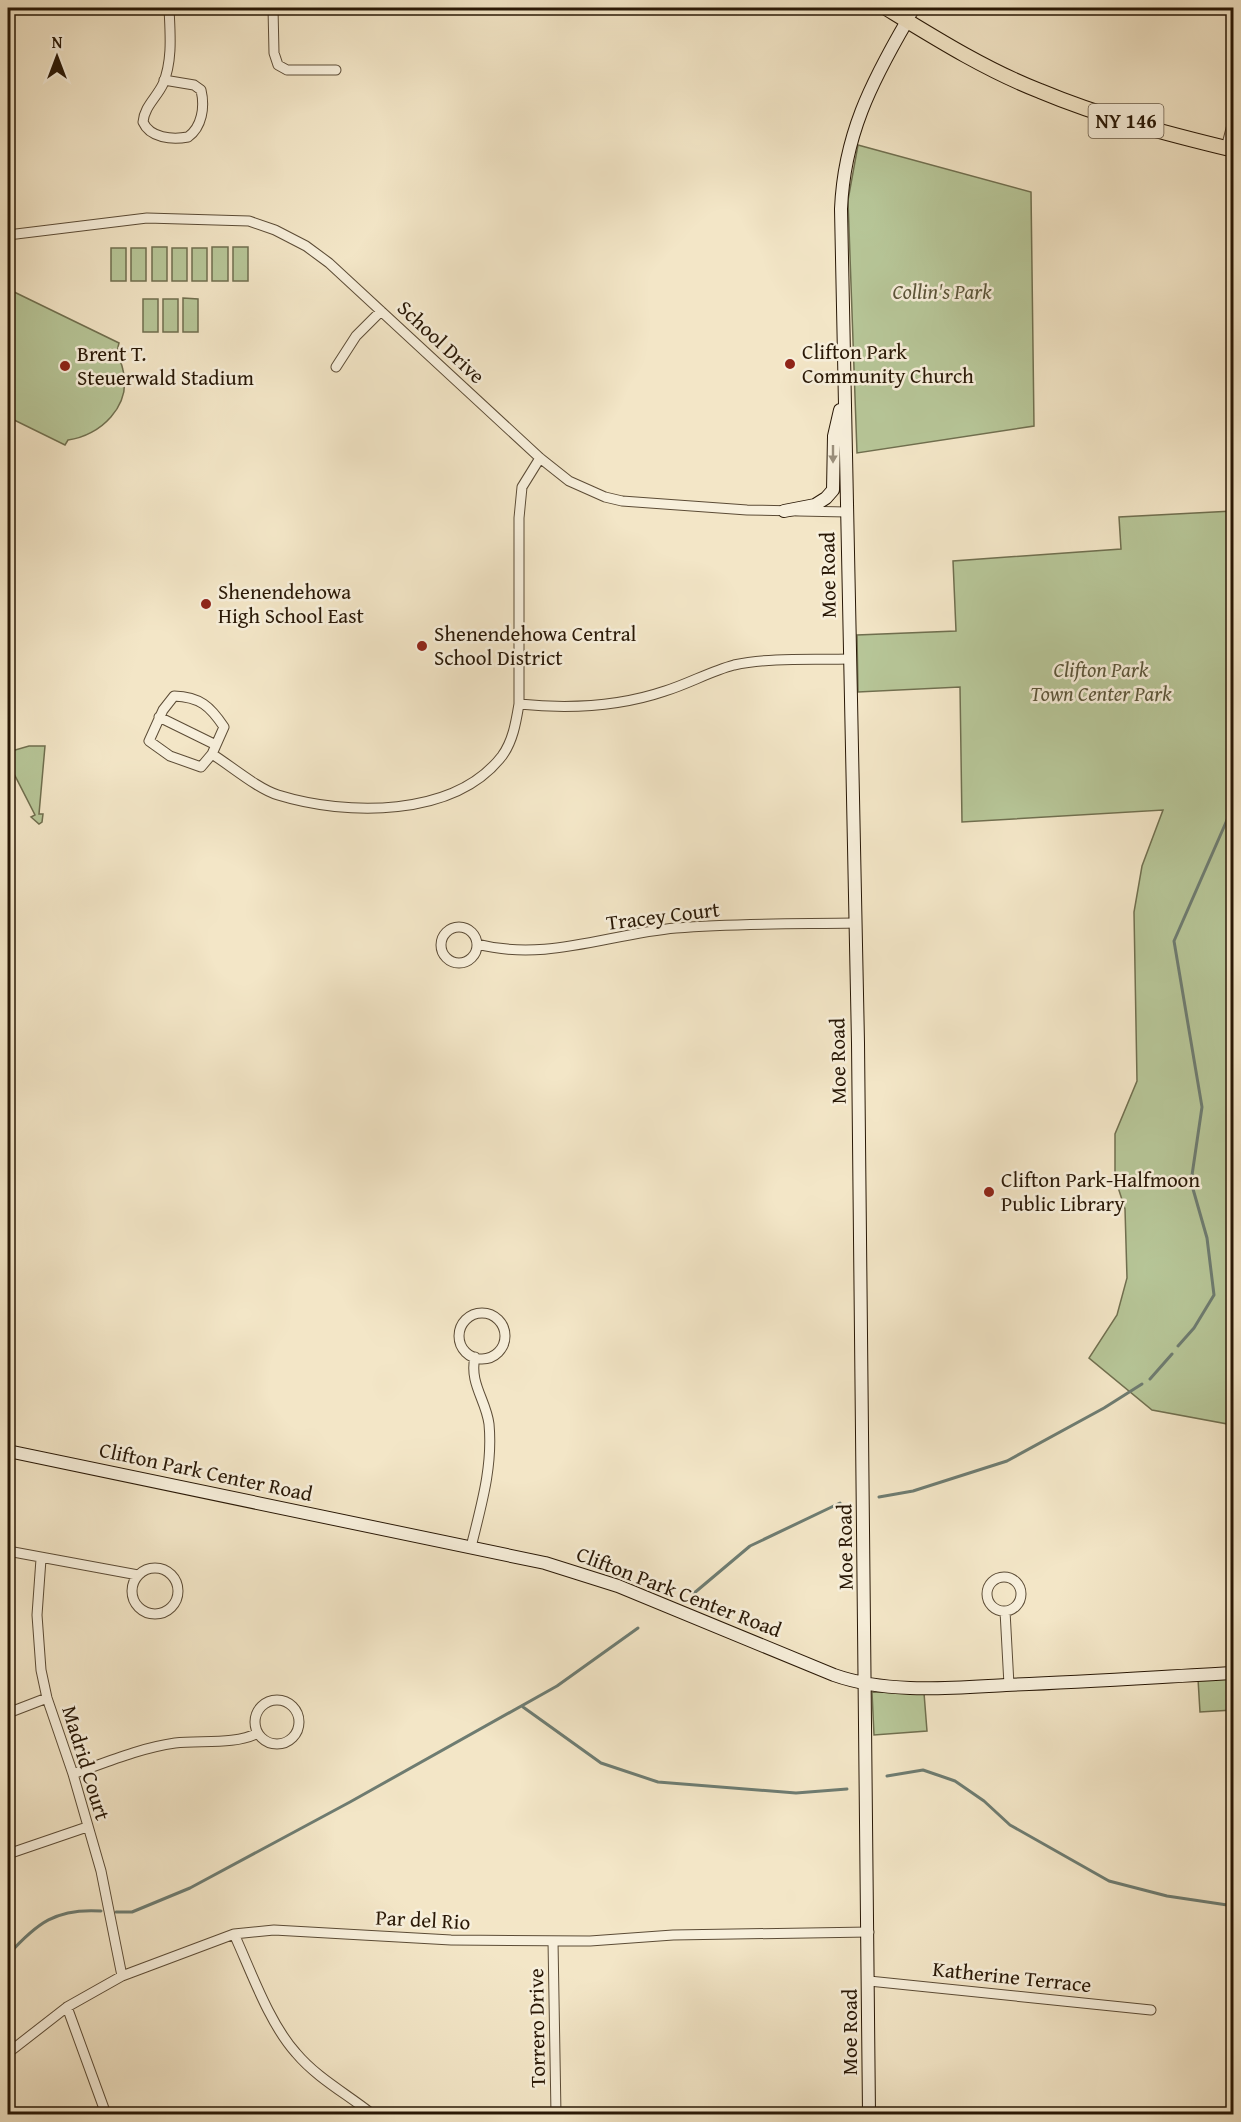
<svg xmlns="http://www.w3.org/2000/svg" width="1241" height="2122" font-family="'Gentium Book Plus',serif">
<style>
.green{fill:#b7c698;stroke:#706f4f;stroke-width:1.5}
.lines{fill:none;stroke-linecap:round;stroke-linejoin:round}
.stream{stroke:#6e7c71;stroke-width:3}
.street-casing{stroke:#5c4c36;stroke-width:11}
.secondary-casing{stroke:#291806;stroke-width:14}
.primary-casing{stroke:#291806;stroke-width:16}
.street{stroke:#f7efdb;stroke-width:9}
.secondary{stroke:#f7efdb;stroke-width:12}
.primary{stroke:#f3e6c7;stroke-width:14}
.oneway{fill:#9a8e7b}
.poi-dot{fill:#8f2418;stroke:#f7efdb;stroke-width:2}
.labels{text-anchor:middle;stroke-width:5;stroke-linejoin:round;paint-order:stroke}
.shield{fill:#f7efdb;stroke:#675846;stroke-width:1.5}
.shield-label{font-size:20px;font-weight:bold;fill:#291806}
.park-label{font-size:21px;font-style:italic;fill:#5b5539;stroke:#f7efdb}
.street-label{font-size:21px;fill:#291806;stroke:#f7efdb}
.poi-label{font-size:21px;fill:#291806;stroke:#f7efdb;text-anchor:start}
</style>
<rect width="100%" height="100%" fill="#f3e6c7"/>
<filter id="stains"><feTurbulence type="fractalNoise" baseFrequency=".00333" numOctaves="4"/><feColorMatrix values="0 0 0 0 .2 0 0 0 0 .09 0 0 0 0 .02 0 0 0 .5 -.17"/></filter>
<radialGradient id="worn" r=".72"><stop offset=".6" stop-color="#630" stop-opacity="0"/><stop offset="1" stop-color="#630" stop-opacity=".3"/></radialGradient>
<!-- green -->
<path class="green" d="M858,145L1031,192L1034,426L857,453L848,200Z
M152,247H167V281H152Z
M212,247H228V281H212Z
M233,247H248V281H233Z
M111,248H126V281H111Z
M131,248H146V281H131Z
M172,248H187V281H172Z
M192,248H207V281H192Z
M8,289L119,343C115,355 121,359 123,370C132,406 100,436 68,440L65,445L8,417Z
M183,298L198,299V332H183Z
M143,299H158V332H143Z
M163,299H178V332H163Z
M1233,511H1234L1233,1425L1152,1410L1089,1358L1117,1315L1127,1278L1125,1209L1115,1178V1134L1137,1081L1134,912L1142,866L1163,810L962,822L960,687L858,692L857,635L956,631L953,561L1121,549L1119,517Z
M29,746H45L39,814H43L42,822L39,824L31,817L35,815L8,762V752Z
M1233,1677V1710L1200,1712L1198,1679Z
M872,1692L924,1693L927,1731L874,1735Z"/>
<g class="lines">
<!-- stream -->
<path class="stream" d="M1178,1346L1194,1328L1214,1295L1207,1238L1191,1182L1202,1107L1174,941L1234,804
M1150,1379L1172,1354
M879,1497L913,1491L1007,1461L1104,1408L1142,1384
M693,1594L750,1546L840,1503
M523,1707L601,1763L658,1782L796,1793L847,1789
M887,1776L923,1770L955,1781L984,1801L1010,1825L1109,1881L1167,1896L1234,1906
M116,1912H132L190,1888L350,1802L557,1686L638,1628
M8,1955C37,1923 56,1908 101,1911"/>
<!-- street casing -->
<g class="street-casing">
<path id="street" d="M273,8L274,53L278,65L287,70H336
M907,21L916,8
M164,80L194,85L201,90C205,107 202,127 188,137C172,140 150,138 143,122C144,107 157,97 163,84C173,60 170,32 169,8
M1226,148L1234,117
M8,235L147,218L249,221L275,230L306,246L329,263L540,458L569,481L605,497L622,501L747,510L847,512
M336,367L356,336L381,311
M540,458L522,487L519,518V704C568,709 618,707 665,691C688,684 711,671 734,665C771,657 812,660 849,659
M174,696C200,697 210,706 224,727L212,754L201,767L170,756L149,741L163,710Z
M159,717L216,745
M212,754C231,766 258,789 278,795C346,816 454,818 502,756C513,741 516,722 519,704
M441 945a18 18 0 1 1 36 0a18 18 0 1 1-36 0Z
M477,944C546,962 608,934 676,928C735,923 795,924 855,923
M459 1336a23 23 0 1 1 46 0a23 23 0 1 1-46 0Z
M471,1547C481,1506 493,1467 489,1424C486,1400 469,1383 475,1357
M8,1551L138,1575
M41,1559L37,1615L41,1670L47,1698L73,1774L101,1871L122,1976
M132 1591a23 23 0 1 1 46 0a23 23 0 1 1-46 0Z
M987 1594a17 17 0 1 1 34 0a17 17 0 1 1-34 0Z
M1005,1611L1009,1685
M255 1722a22 22 0 1 1 44 0a22 22 0 1 1-44 0Z
M8,1713L47,1698
M73,1774C107,1762 140,1748 175,1743C201,1740 235,1745 258,1733
M8,1854L87,1827
M234,1934C251,1971 269,2023 296,2053C317,2078 347,2094 372,2114
M553,1941L556,2114
M869,1981L1151,2010
M67,2007L106,2114
M8,2053L67,2007L122,1976L234,1934L274,1930L451,1940L590,1941L673,1935L869,1932"/>
</g>
<!-- secondary casing -->
<g class="secondary-casing">
<path id="secondary" d="M784,511L815,505L826,498L833,490L834,436L840,410
M8,1451L545,1563L618,1586L834,1675C888,1694 949,1688 1006,1685C1082,1682 1158,1677 1234,1673
M869,2114L858,1043L841,209C844,136 871,83 907,21"/>
</g>
<!-- primary casing -->
<g class="primary-casing">
<path id="primary" d="M886,8C935,38 986,70 1040,91C1102,117 1168,134 1234,150"/>
</g>
<!-- street -->
<use href="#street" class="street"/>
<!-- secondary -->
<use href="#secondary" class="secondary"/>
<!-- primary -->
<use href="#primary" class="primary"/>
</g>
<!-- one-way arrows -->
<defs><path id="oneway-solid" d="M-6-.8H1V-3.2L6.5 0L1 3.2V.8H-6Z" transform="scale(1.5)"/></defs>
<use class="oneway" href="#oneway-solid" transform="translate(833 454) rotate(90)"/>
<!-- markers -->
<g class="poi-dot">
<circle cx="790" cy="364" r="6"/>
<circle cx="65" cy="366" r="6"/>
<circle cx="206" cy="604" r="6"/>
<circle cx="422" cy="646" r="6"/>
<circle cx="989" cy="1192" r="6"/>
</g>
<g class="labels">
<!-- shield labels -->
<rect class="shield" x="1088.5" y="104" width="75" height="34" rx="4.5"/>
<g class="shield-label">
<text x="1126" y="128">NY 146</text>
</g>
<!-- park labels -->
<g class="park-label">
<text x="942" y="299">Collin's Park</text>
<text x="1101" y="677">Clifton Park<tspan x="1101" dy="24">Town Center Park</tspan></text>
</g>
<!-- street labels -->
<g class="street-label">
<text transform="translate(441 342) rotate(43)" y="7">School Drive</text>
<text transform="translate(828 575) rotate(-91)" y="7">Moe Road</text>
<text transform="translate(663 916) rotate(-7)" y="7">Tracey Court</text>
<text transform="translate(838 1061) rotate(-91)" y="7">Moe Road</text>
<text transform="translate(206 1472) rotate(12)" y="7">Clifton Park Center Road</text>
<text transform="translate(845 1547) rotate(-91)" y="7">Moe Road</text>
<text transform="translate(679 1592) rotate(21)" y="7">Clifton Park Center Road</text>
<text transform="translate(86 1763) rotate(73)" y="7">Madrid Court</text>
<text transform="translate(423 1920) rotate(3)" y="7">Par del Rio</text>
<text transform="translate(1012 1977) rotate(6)" y="7">Katherine Terrace</text>
<text transform="translate(537 2028) rotate(-91)" y="7">Torrero Drive</text>
<text transform="translate(850 2032) rotate(-90)" y="7">Moe Road</text>
</g>
<!-- poi labels -->
<g class="poi-label">
<text x="802" y="359">Clifton Park<tspan x="802" dy="24">Community Church</tspan></text>
<text x="77" y="361">Brent T.<tspan x="77" dy="24">Steuerwald Stadium</tspan></text>
<text x="218" y="599">Shenendehowa<tspan x="218" dy="24">High School East</tspan></text>
<text x="434" y="641">Shenendehowa Central<tspan x="434" dy="24">School District</tspan></text>
<text x="1001" y="1187">Clifton Park-Halfmoon<tspan x="1001" dy="24">Public Library</tspan></text>
</g>
</g>
<!-- margin -->
<rect width="1241" height="2122" fill="none" stroke="#f3e6c7" stroke-width="30"/>
<rect x="9" y="9" width="1223" height="2104" fill="none" stroke="#291806" stroke-width="3"/>
<rect x="15" y="15" width="1211" height="2092" fill="none" stroke="#291806" stroke-width="1.5"/>
<!-- north arrow -->
<g transform="translate(57 57)" stroke="#f7efdb" stroke-width="4.5" paint-order="stroke">
<path d="M0-4.5L10 22L0 15L-10 22Z" fill="#291806"/>
<text y="-9" font-size="16" font-weight="bold" text-anchor="middle" fill="#291806">N</text>
</g>
<rect width="100%" height="100%" filter="url(#stains)"/>
<rect width="100%" height="100%" fill="url(#worn)"/>
</svg>
